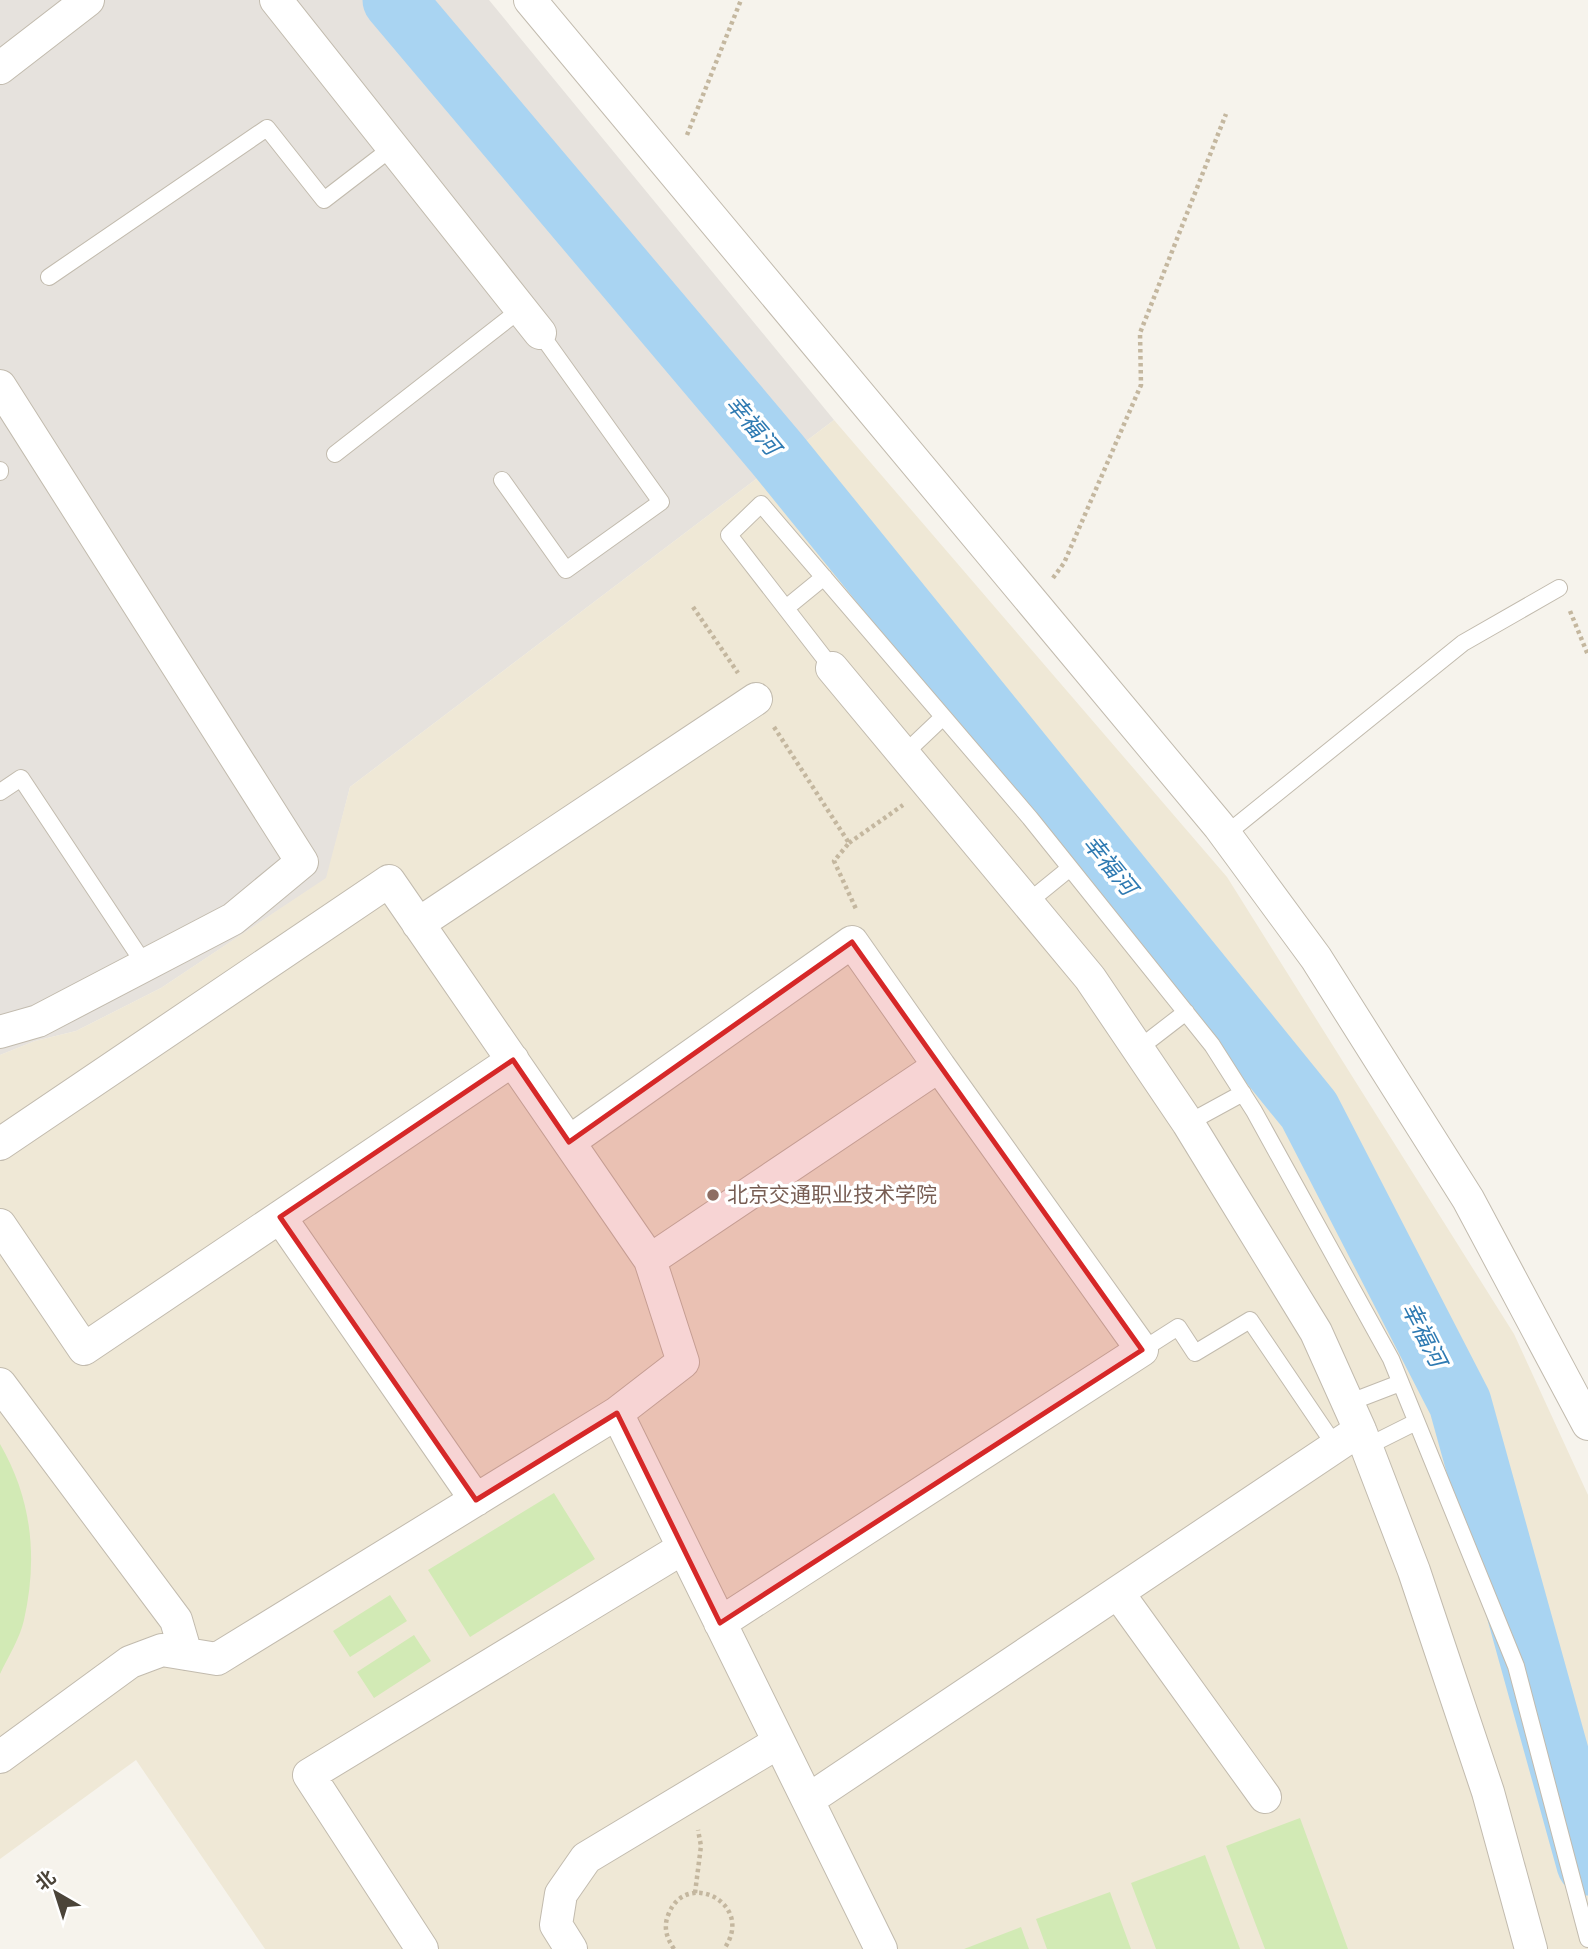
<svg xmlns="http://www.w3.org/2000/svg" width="1588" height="1949" font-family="'Roboto Condensed','Noto Sans SC',sans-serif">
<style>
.industrial{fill:#e6e2dd}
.education{fill:#efe8d6}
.green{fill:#d2eab5}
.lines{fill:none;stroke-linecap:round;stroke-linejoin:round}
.river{stroke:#a9d4f2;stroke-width:63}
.lane-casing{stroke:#c2bbae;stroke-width:18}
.street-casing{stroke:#c2bbae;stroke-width:34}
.path{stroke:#c4b79f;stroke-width:4.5;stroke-dasharray:3.5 3.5;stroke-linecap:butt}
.lane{stroke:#fff;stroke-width:16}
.street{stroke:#fff;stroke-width:32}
.marked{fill:#d62828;fill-opacity:0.2;stroke:#d62828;stroke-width:5;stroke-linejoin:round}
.education-dot{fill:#8d6e63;stroke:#fff;stroke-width:2.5}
.labels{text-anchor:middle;stroke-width:7;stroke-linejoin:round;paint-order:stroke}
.education-label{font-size:21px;fill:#785e54;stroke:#fff;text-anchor:start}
.water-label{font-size:23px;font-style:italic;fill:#2e7ab2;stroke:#fff}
</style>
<rect width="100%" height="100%" fill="#f6f3ec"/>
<!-- industrial -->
<path class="industrial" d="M0,0H489L834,420L350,787L327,878L161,988L76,1031L35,1041L0,1055Z"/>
<!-- education -->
<path class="education" d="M834,420L1227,877L1514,1334L1588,1495V1949H265L136,1760L0,1859V1055L35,1041L76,1031L161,988L326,878L350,787Z"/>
<!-- green -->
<path class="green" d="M0,1444C32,1499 38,1558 24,1620C20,1638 8,1657 0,1674Z
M554,1493L595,1559L470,1637L428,1570Z
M390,1595L407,1621L350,1657L333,1631Z
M414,1635L431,1661L374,1698L357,1672Z
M1300,1818L1348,1949H1265L1226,1846Z
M1205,1855L1240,1949H1156L1131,1883Z
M1110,1892L1131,1949H1047L1036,1919Z
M1021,1927L1029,1949H964Z"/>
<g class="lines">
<!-- river -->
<path class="river" d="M394,0L778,455L1309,1110L1460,1403L1588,1864"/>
<!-- lane casing -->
<g class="lane-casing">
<path id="lane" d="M49,277L267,128L324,200L393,147
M335,454L521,309
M0,470V472
M502,480L566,570L661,502L540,333
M786,608L824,577
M832,668L729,535L761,504L1030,818L1212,1045L1254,1111L1391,1359L1516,1666L1588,1939
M904,754L943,717
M0,792L21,778L145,965
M1225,835L1463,643L1559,588
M1027,903L1070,868
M1138,1049L1186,1012
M1188,1123L1243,1093
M1142,1350L1178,1327L1195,1353L1250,1320L1336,1447
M1348,1403L1400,1383
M1366,1447L1416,1422"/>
</g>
<!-- street casing -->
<g class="street-casing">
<path id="street" d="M276,0L540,333
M530,0L1219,826L1316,958L1468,1199L1588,1424
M0,68L88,0
M0,386L302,862L233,919L38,1021L0,1032
M832,668L1090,978L1188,1123L1316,1332L1360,1430L1414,1571L1488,1792L1531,1949
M418,924L756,699
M569,1142L852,942L939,1066
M0,1144L389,881L650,1260L683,1362L617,1413L881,1949
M280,1217L476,1500
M0,1225L84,1349L513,1060
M650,1260L939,1066L1142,1350L720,1623
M0,1384L176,1620L186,1654
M1118,1593L1265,1797
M0,1757L130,1662L162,1650L217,1659L617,1413
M808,1800L1360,1430
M422,1949L309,1775L683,1548
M571,1949L556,1925L561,1894L586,1858L779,1742"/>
</g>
<!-- path -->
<path class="path" d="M687,135L741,0
M1053,578L1064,563L1141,385L1140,333L1226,114
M693,607L738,673
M1570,611L1588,655
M774,727L849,843L834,861L856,909
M849,843L903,805
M695,1893L701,1846L698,1830
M674,1949C666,1937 663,1926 669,1913C687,1869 756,1904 724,1949"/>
<!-- lane -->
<use href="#lane" class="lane"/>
<!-- street -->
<use href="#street" class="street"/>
</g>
<!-- marked area -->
<path class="marked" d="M852,942L1142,1350L720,1623L617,1413L476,1500L280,1217L513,1060L569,1142Z"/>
<!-- markers -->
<circle class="education-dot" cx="713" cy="1195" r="7"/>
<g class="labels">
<!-- education labels -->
<g class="education-label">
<text x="727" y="1202">北京交通职业技术学院</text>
</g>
<!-- water labels -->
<g class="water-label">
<text transform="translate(753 425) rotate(50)" y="8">幸福河</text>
<text transform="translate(1110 865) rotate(51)" y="8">幸福河</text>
<text transform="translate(1424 1334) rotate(63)" y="8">幸福河</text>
</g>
</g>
<!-- north arrow -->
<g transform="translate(56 1893) rotate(321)" stroke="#ffffff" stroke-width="5" paint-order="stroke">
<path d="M0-5L12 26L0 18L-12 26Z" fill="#4b4439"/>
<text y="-10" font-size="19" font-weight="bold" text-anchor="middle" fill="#4b4439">北</text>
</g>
</svg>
